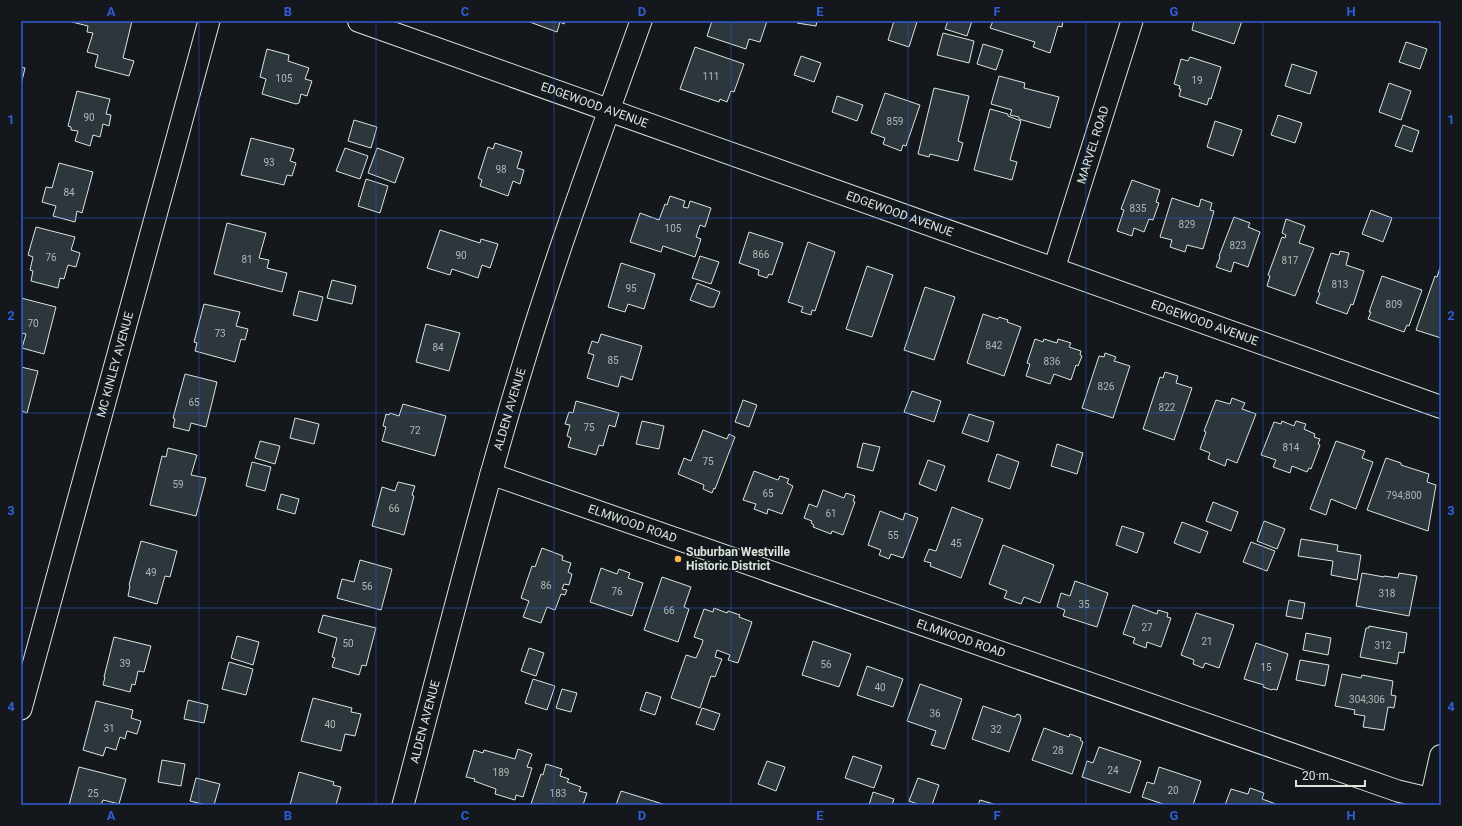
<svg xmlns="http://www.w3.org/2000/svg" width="1462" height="826" font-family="Roboto,sans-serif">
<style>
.building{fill:#2c363c;stroke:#d8e6dc}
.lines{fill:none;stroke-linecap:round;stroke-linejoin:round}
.street-casing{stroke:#d8e6dc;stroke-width:23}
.secondary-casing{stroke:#d8e6dc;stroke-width:24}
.street{stroke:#14181c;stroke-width:21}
.secondary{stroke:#14181c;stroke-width:22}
.grid{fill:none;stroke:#305dd8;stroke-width:1;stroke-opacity:0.55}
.poi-dot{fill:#ffb74d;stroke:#14181c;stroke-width:1.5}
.labels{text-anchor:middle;stroke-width:3;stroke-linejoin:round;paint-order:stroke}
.number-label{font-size:10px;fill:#adbab4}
.street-label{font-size:12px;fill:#d8e6dc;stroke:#14181c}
.poi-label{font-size:12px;font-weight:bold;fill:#d8e6dc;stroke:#14181c;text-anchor:start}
.neatline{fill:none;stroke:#305dd8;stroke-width:1.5}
.grid-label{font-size:13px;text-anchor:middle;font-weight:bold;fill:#305dd8}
</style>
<rect width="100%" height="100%" fill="#14181c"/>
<!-- building -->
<path class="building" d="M68,21H132L123,58L134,61L129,76L95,67L98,55L87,52L93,33L87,32L88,26Z
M527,21H565L564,24L560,22L557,32Z
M712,21H767L760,42L749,39L746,49L707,36Z
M798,21H817L816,26L797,23Z
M894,21H912L917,22L909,47L888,40Z
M948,21H972L967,36L945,29Z
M993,21H1063L1062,27L1058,26L1050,53L1033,47L1035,42L990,28Z
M1194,21H1242L1234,44L1192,30Z
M943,33L974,41L969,63L937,55Z
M1406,42L1427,49L1420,69L1399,62Z
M983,44L1003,50L996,70L977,64Z
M695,47L744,64L734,92L731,91L727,102L720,99L719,102L680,89Z
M267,49L289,55L288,61L309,68L305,79L312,81L307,96L301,94L299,103L296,104L262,94L266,79L260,77Z
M801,56L821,63L814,82L794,75Z
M1190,57L1221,67L1211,99L1209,98L1207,105L1179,96L1181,89H1179L1180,86L1174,84L1181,59L1188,61Z
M1292,64L1317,72L1310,94L1285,86Z
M21,67L25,68L21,85Z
M999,76L1025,83L1024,88L1059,97L1050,128L1019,119V117L1010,115L1012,110L991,104Z
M1389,83L1411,91L1401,120L1379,112Z
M934,88L969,96L958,141L963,143L958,161L930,154L929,157L918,154Z
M77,91L110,99L106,114L111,115L109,126L103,124L100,137L93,135L90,146L75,141L78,131L71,130V127L68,126Z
M885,93L920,105L906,146L903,145L901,151L883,144L885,138L871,133Z
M837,96L863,105L857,121L832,112Z
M990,109L1008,114V116L1021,121L1010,160L1017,162L1012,180L974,170Z
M1278,115L1302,123L1295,143L1271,135Z
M354,120L377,127L371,148L348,141Z
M1215,121L1242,130L1233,156L1207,147Z
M1403,125L1419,131L1412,152L1395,146Z
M251,138L294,149L290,161L296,163L292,176L287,175L284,185L241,175Z
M495,143L522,152L517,168L524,170L520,184L513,181L508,196L480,186L482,180L478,178L488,147L493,149Z
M345,148L368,156L360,179L336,171Z
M377,148L404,158L395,183L368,173Z
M59,163L93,172L82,213L77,211L75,222L53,216L56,206L42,202L46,187L52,188Z
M366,179L388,186L380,213L358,206Z
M1132,180L1160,190L1156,202L1159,203L1153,220L1149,219L1144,232L1134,228L1132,236L1117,231L1124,210L1121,209Z
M670,196L685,201L683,207L688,208L690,201L711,208L705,227L700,225L696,237L701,239L695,257L663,246L661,252L630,242L640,213L659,220L665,204L667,205Z
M1172,198L1199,207L1201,199L1212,203L1210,210L1214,211L1203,249L1187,245L1185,252L1170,247L1172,240L1160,237Z
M1371,210L1392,218L1383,242L1362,234Z
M1234,217L1250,223L1248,227L1260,232L1248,267L1234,262L1231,272L1216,267L1220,257L1219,256Z
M1286,219L1305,226L1299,243L1314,248L1295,296L1267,286L1270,276L1268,275L1282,237L1285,238L1286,235L1282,233Z
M227,223L266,233L259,258L269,260L267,268L287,273L282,292L214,274Z
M36,227L75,237L71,250L80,253L76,267L68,265L64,279L60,278L58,288L31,281L33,271L30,270L33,257L28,255Z
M440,230L480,243L481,239L498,244L490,268L482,265L478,278L452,269L450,275L427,268Z
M749,232L783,243L772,275L769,274L767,278L758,275L759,270L739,263Z
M808,242L835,252L815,311L812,310L811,315L801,312L803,307L788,302Z
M1340,251L1349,253L1346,265L1364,271L1353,305L1351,304L1347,314L1316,303L1320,293L1318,292L1331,253L1339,255Z
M700,256L719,262L711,284L692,278Z
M621,263L655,274L644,309L628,304L625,312L608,307Z
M1441,265V338L1416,330L1435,276L1437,277Z
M867,266L893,275L872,337L846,329Z
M1382,276L1422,290L1409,326L1407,325L1404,332L1368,319L1371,312H1369Z
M332,280L356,286L352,304L327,298Z
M697,283L720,292L714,307H709L690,300Z
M925,287L955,297L934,360L904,350Z
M299,291L323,297L317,321L293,315Z
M21,298L56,307L44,354L22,348L26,334L21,333Z
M204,304L240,312L236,326L248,329L245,340L241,339L235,362L195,351L197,343L194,342Z
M983,314L998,319L999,317L1008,320L1007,322L1021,327L1004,376L967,363Z
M426,324L460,333L449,371L416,362Z
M601,334L642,346L632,380L621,376L618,387L587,378L594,355L588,353L592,341L598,343Z
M1035,339L1043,342L1044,339L1057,343L1058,339L1071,343L1069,347L1081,351L1080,355L1082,356L1078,366L1076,365L1071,380L1054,374L1050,384L1026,376L1030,364L1027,363Z
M1105,353L1116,357L1114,361L1130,366L1113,418L1082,408L1099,356L1104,357Z
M21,367L38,371L27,413L22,411L21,415Z
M1165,372L1178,376L1176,383L1192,388L1174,440L1143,429L1160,377L1163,378Z
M185,374L217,382L206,427L191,423L189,431L173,427L175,419L173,418Z
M912,391L941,401L934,422L904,412Z
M1232,398L1245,403L1242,409L1256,414L1237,463L1227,459L1225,466L1208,459L1210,453L1200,449L1206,432L1204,431L1216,400L1230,404Z
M743,400L757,405L749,427L735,422Z
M576,401L619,413L615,427L609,425L603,446L599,445L596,455L568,447L571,438L567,436L570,425L565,424L569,412L573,413Z
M403,404L446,416L435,456L382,441L386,427L383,426L386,414L389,415L390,413L399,416Z
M969,414L994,422L988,442L962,433Z
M295,418L319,424L314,444L290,438Z
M642,421L664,426L659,449L636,444Z
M1282,421L1294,426L1296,421L1306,424L1304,429L1315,434L1314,437L1320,439L1318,444L1320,445L1311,469L1309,468L1307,472L1292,466L1290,473L1273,467L1276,460L1261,455L1274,422L1281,424Z
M703,430L727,439L729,434L735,437L715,489L714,488L712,493L703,489L704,485L678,474L684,458L691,461Z
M260,441L280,446L275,464L255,458Z
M1336,441L1365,451L1362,458L1373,462L1356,509L1331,499L1326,515L1310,509Z
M863,443L880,447L873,471L857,467Z
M1057,444L1083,453L1077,474L1051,466Z
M168,448L197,455L191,475L206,478L196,516L150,505L162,456L166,457Z
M997,454L1019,462L1010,489L988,481Z
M1386,458L1401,463V465L1429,474L1427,482L1436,485L1428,531L1367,510Z
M928,460L945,466L936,491L919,484Z
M252,462L271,467L265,491L246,486Z
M754,471L778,480L780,476L789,479L787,483L793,486L782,514L768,509L767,514L754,509L756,504L743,500Z
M398,482L415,486L412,495L414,496L404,535L372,526L382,487L395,491Z
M823,490L844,498L846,493L855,496L853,501L855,502L843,535L832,531L831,534L813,527L814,525L811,523L812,521L804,518L809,504L817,507Z
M281,494L299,499L295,514L277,509Z
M1213,502L1238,512L1231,531L1206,521Z
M952,507L983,519L961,578L930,566L931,563L924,561L929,549L936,551Z
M880,511L903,520L905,513L918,518L903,558L891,554L889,559L879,555L881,550L868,545Z
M1264,521L1285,529L1277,549L1257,541Z
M1182,522L1208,532L1200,553L1174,543Z
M1122,526L1144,533L1137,553L1116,545Z
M1301,539L1338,545L1337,551L1361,555L1357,580L1331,575L1333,561L1298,556Z
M141,541L177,551L170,577L165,576L157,604L128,596L130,586L129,585Z
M1251,542L1275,551L1267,571L1243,562Z
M1003,545L1054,565L1040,603L1024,597L1021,604L1004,598L1007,591L989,584Z
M542,548L563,556L562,560L571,563L568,572L572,574L569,585L564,584L562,589L567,590L565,595L561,594L555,610L547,607L541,623L523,617L529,601L521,598L532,566L535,567Z
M360,560L392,569L381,610L337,598L342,579L354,582Z
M601,568L617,574L619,569L630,573L628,578L643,583L632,616L590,602Z
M1362,573L1384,577V576L1398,578L1399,573L1417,576L1409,616L1356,606Z
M662,577L691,587L684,607L689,609L678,642L644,630Z
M1075,581L1108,593L1097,627L1063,616L1065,610L1057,607L1061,593L1070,596Z
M1289,600L1305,603L1302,619L1286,616Z
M1133,605L1157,614L1158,610L1168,613L1167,617L1171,618L1161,647L1147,642L1146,648L1133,643L1135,638L1123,634Z
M714,608L727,613L728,611L740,615L739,617L752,622L738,663L728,660L730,655L717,650L715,657L722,659L715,677L711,676L700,708L671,698L686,655L696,658L702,644L703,640L694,637L704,609L713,612Z
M1196,613L1234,625L1219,668L1205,663L1203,668L1193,664L1194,660L1181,655Z
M323,615L376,628L366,666L362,665L359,675L332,667L335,658L332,657L337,638L318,632Z
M1369,626L1407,633L1404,653L1399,652L1397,664L1360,657L1366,628H1369Z
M1306,633L1331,638L1328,655L1303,650Z
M237,636L259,642L253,665L231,658Z
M114,637L151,646L144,672L138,671L135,685L132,684L130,692L103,685L105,677H104Z
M813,641L851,654L839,687L802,675Z
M1256,643L1288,654L1277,690L1273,689L1272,690L1263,687L1264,685L1244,679Z
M529,648L544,653L536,676L521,671Z
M1300,660L1329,665L1325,686L1296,680Z
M229,662L253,669L246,695L222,689Z
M867,666L903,679L893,707L857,695Z
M1342,674L1361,678L1362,675L1393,681L1391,695L1396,696L1394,708L1388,707L1384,730L1363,727L1365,716L1354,714L1355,710L1335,706Z
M533,679L555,686L547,710L525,703Z
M920,684L962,699L945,749L931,745L936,731L907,721Z
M562,689L577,693L571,712L556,708Z
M646,692L661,697L655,715L640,710Z
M313,698L352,708L351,712L361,714L355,736L345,734L341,751L301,741Z
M188,700L208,705L204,723L184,719Z
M96,701L133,710L131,718L141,721L137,734L127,731L125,739L120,737L116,750L106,747L103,756L83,750Z
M983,706L1015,717L1017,714L1020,715L1021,719L1009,752L972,739Z
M702,708L720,714L714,730L696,724Z
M1044,728L1069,737L1070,734L1081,738L1080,740L1083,742L1072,774L1032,760Z
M1099,747L1141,761L1130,793L1082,777L1087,761L1093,763Z
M518,749L532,754L527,767L532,768L523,797L516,795L515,800L495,794L496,789L474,781L475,779L466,777L474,750L483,753L484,750L515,759Z
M853,756L882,766L874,788L845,778Z
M162,760L185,764L181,786L158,782Z
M767,761L785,767L776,791L758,784Z
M546,764L562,769L560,776L569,779L567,782L581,787L579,791L587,793L583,805L531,804L541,774L543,775Z
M79,767L126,779L119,804L103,800L101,805H69Z
M1159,767L1201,781L1193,805H1166L1142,797L1147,782L1154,784Z
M299,772L334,782L333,785L341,787L336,805H290Z
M196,778L220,784L214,805H206L190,801Z
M918,778L939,785L932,805H920L909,801Z
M1250,788L1264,793L1262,799L1276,804L1275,805H1225L1231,789L1248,794Z
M621,791L666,805H616Z
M873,792L894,799L892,805H869Z
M980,800L997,805H978Z"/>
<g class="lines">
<!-- street casing -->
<g class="street-casing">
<g id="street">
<path id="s1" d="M1054,269L1132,21"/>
<path id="s2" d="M491,474L1398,791L1432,799"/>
<path id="s3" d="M21,709L209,21"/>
<path id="s4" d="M403,805C442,659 478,512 522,368C557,251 600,136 641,21"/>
</g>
</g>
<!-- secondary casing -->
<g class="secondary-casing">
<g id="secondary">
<path id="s5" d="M359,21L1441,407"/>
<path d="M1430,805L1441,756"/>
</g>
</g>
<!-- street -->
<use href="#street" class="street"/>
<!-- secondary -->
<use href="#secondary" class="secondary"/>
</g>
<!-- grid -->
<path class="grid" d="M199,21V805M376,21V805M554,21V805M731,21V805M908,21V805M1086,21V805M1263,21V805M21,218H1441M21,413H1441M21,608H1441"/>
<!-- markers -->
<circle class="poi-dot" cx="678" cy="559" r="4"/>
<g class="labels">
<!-- number labels -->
<g class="number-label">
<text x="711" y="80">111</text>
<text x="284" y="82">105</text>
<text x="1197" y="84">19</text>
<text x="89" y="121">90</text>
<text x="895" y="125">859</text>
<text x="269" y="166">93</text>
<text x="501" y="173">98</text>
<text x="69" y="196">84</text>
<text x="1138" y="212">835</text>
<text x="1187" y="228">829</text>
<text x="673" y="232">105</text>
<text x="1238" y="249">823</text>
<text x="761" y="258">866</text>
<text x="461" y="259">90</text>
<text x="51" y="261">76</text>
<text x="247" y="263">81</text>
<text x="1290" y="264">817</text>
<text x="1340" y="288">813</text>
<text x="631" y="292">95</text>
<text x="1394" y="308">809</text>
<text x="33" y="327">70</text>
<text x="220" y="337">73</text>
<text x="994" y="349">842</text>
<text x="438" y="351">84</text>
<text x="613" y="364">85</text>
<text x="1052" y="365">836</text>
<text x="1106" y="390">826</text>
<text x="194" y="406">65</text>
<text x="1167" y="411">822</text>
<text x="589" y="431">75</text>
<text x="415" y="434">72</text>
<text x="1291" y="451">814</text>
<text x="708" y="465">75</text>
<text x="178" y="488">59</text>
<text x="768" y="497">65</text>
<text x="1404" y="499">794;800</text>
<text x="394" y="512">66</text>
<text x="831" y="517">61</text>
<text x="893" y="539">55</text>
<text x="956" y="547">45</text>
<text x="151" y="576">49</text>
<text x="546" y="589">86</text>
<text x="367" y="590">56</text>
<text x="617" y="595">76</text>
<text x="1387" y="597">318</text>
<text x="1084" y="608">35</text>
<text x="669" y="614">66</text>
<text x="1147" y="631">27</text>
<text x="1207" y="645">21</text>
<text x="348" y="647">50</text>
<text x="1383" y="649">312</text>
<text x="125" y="667">39</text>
<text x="826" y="668">56</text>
<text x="1266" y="671">15</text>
<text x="880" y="691">40</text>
<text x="1367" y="703">304;306</text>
<text x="935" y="717">36</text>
<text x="330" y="728">40</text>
<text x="109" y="732">31</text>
<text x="996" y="733">32</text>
<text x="1058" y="754">28</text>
<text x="1113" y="774">24</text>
<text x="501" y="776">189</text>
<text x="1173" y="794">20</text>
<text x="93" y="797">25</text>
<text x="558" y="797">183</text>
</g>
<!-- street labels -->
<g class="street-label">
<text dy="4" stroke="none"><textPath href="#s5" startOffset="250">EDGEWOOD AVENUE</textPath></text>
<text dy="4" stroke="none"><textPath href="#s1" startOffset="130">MARVEL ROAD</textPath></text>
<text dy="4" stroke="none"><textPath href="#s5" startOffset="574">EDGEWOOD AVENUE</textPath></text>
<text dy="4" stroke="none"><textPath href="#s5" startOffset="898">EDGEWOOD AVENUE</textPath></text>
<text dy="4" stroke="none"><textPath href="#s3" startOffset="357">MC KINLEY AVENUE</textPath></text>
<text dy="4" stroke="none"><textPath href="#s4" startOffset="410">ALDEN AVENUE</textPath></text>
<text dy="4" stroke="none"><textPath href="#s2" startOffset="150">ELMWOOD ROAD</textPath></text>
<text dy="4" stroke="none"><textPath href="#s2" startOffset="498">ELMWOOD ROAD</textPath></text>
<text dy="4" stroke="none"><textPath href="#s4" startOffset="86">ALDEN AVENUE</textPath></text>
</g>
<!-- poi labels -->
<g class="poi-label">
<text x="686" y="556">Suburban Westville<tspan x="686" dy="14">Historic District</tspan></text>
</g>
</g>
<!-- border -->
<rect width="1462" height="826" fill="none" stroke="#14181c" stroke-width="44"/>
<!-- scale -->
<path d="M1296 780v6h69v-6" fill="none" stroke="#d8e6dc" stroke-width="2"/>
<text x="1302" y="780" font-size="12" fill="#d8e6dc" stroke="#14181c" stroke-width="3" paint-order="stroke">20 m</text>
<rect x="22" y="22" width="1418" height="782" class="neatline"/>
<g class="grid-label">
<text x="111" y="16">A</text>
<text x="288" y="16">B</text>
<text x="465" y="16">C</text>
<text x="642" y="16">D</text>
<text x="820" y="16">E</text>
<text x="997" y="16">F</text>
<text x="1174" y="16">G</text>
<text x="1351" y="16">H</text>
<text x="11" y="124">1</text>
<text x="1451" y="124">1</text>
<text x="11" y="320">2</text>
<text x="1451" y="320">2</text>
<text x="11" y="515">3</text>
<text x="1451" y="515">3</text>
<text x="11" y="711">4</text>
<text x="1451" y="711">4</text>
<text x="111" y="820">A</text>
<text x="288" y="820">B</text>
<text x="465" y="820">C</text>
<text x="642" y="820">D</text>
<text x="820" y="820">E</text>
<text x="997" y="820">F</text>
<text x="1174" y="820">G</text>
<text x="1351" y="820">H</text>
</g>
</svg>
